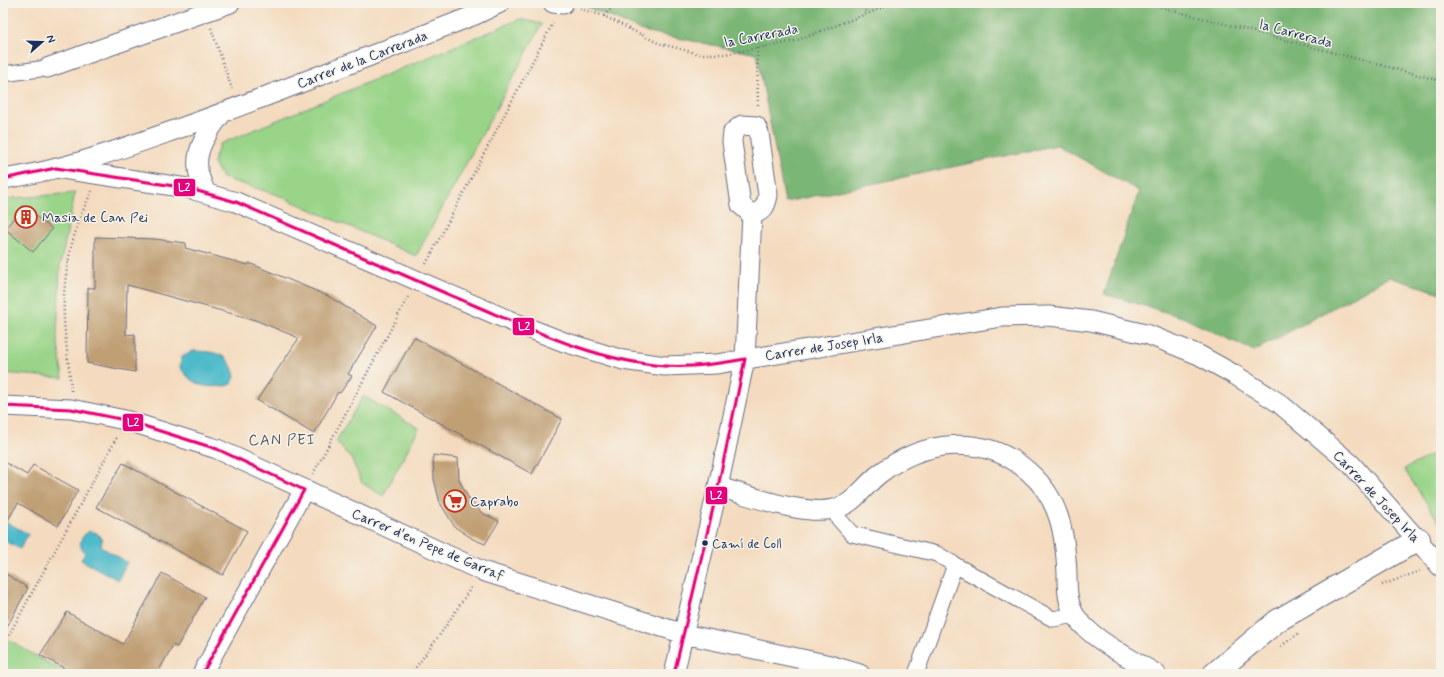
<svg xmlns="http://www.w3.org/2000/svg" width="1444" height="677" font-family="Mynerve,sans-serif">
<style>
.green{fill:#99d488;stroke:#5a8273}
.forest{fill:#7ab674;stroke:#4a7269}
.water{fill:#4ebac9;stroke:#347494}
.building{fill:#c09f75}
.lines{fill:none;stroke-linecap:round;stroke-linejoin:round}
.pedestrian-casing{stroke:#676b80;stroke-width:17}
.minor-casing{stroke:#676b80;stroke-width:21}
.tertiary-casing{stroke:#676b80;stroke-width:24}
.path{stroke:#676b80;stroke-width:2.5;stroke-dasharray:1 3;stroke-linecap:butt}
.pedestrian{stroke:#fff;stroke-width:15}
.minor{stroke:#fff;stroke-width:19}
.tertiary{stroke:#fff;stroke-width:22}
.bus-1-casing{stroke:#f7f3e8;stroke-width:6}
.bus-1{stroke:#e5007d;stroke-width:3}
.bus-dot{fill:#1b2f5e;stroke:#f7f3e8;stroke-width:1.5}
.labels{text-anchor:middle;stroke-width:3;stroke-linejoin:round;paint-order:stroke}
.bus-label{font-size:13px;fill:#1b2f5e;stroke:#f7f3e8;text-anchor:start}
.street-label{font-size:14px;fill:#1b2f5e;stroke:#f7f3e8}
.poi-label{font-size:14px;fill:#1b2f5e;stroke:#f7f3e8;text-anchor:start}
.neighbourhood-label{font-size:15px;letter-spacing:1px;fill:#555666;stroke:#f7f3e8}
.line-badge{stroke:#f7f3e8;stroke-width:1.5}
.badge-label{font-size:11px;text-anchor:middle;font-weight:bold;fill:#fff}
</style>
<rect width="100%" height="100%" fill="#f7f3e8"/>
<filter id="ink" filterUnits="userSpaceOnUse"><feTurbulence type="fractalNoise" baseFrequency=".025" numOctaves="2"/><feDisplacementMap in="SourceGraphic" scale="8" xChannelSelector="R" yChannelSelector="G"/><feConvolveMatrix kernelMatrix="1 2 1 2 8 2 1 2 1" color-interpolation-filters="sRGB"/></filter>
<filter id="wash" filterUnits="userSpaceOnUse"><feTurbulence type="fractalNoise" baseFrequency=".012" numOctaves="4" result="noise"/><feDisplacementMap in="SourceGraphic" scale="16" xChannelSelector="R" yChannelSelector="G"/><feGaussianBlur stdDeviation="0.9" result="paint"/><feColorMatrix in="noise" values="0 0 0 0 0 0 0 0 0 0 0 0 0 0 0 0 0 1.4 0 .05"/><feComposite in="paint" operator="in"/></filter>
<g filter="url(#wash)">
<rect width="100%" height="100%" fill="#f4dbbf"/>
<!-- green -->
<path class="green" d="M520,19L542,24L416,256L278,195L223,178L213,162L220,144Z
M75,193L60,267L57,337L63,378L3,373V199Z
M363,396L419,428L383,496L362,483L352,460L336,441Z
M1441,450V525L1404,469Z
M3,637L7,639L67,674H3Z"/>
<!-- forest -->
<path class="forest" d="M578,3H1441V293L1389,277L1254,351L1182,317L1104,294L1139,191L1057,145L785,202L757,54L643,31Z"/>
<!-- water -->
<path class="water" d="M193,351C215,352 230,352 235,377L230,385C207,389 193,387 180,367L182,357Z
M3,520L28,534L20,549L3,540Z
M90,531L97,533L102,540L101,547L127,562L118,580L81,560L85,553C77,545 80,536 90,531Z"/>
<g id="blocks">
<!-- building -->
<path class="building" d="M23,206L52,229L33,252L5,229Z
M95,237L154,239L186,243L185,248L248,265L249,263L328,296L377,326L348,374L352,376L340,393L338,392L314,434L257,400L299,338L255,320L127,285L126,335L135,334V372L87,363L88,288H95Z
M414,337L562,419L532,474L384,392Z
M433,455L458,458L459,480L469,499L482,513L499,521L485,544L473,539L455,527L440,503L434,479Z
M3,461L27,475L33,465L78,490L58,526L18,503L3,528Z
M123,463L247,531L223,575L96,507Z
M3,572L28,588L3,634Z
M162,573L205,597L177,647L173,645L157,674H75L40,655L67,612L123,644Z"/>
</g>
</g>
<g filter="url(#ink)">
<use href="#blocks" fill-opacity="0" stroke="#676b80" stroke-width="1"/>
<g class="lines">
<!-- pedestrian casing -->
<g class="pedestrian-casing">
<path id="pedestrian" d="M3,74L47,68
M834,509L838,518L852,534L937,554L955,565L916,674
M955,565L1053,619L1075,615"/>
</g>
<!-- minor casing -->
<g class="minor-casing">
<path id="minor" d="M553,3L563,4
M47,68L230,3
M742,125L756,126L759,133L768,195C766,207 763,211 752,215L741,205L732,142L733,132Z
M56,168L187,188L236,202L513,322L564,342L623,360L665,366L717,364L1002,317L1049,316L1091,321L1149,335L1199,355L1235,375L1279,403L1351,464L1441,567
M3,179C66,170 126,147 186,126C283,91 379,52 475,15L500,3
M205,192C203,184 198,176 198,168C195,147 211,128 223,112
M3,406L71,409L125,420L217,449L482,571L684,634L830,665L860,674
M718,487C750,495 802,516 833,509C854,505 862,488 878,475C922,440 984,432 1029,472C1060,499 1065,534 1067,573C1067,587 1067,604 1076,617C1093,641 1131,658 1156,674
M202,674L304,490
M674,674L718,487L745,359L752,215"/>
</g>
<!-- tertiary casing -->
<g class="tertiary-casing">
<path id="tertiary" d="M1214,674L1277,621L1419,539"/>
</g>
<!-- path -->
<path class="path" d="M862,3L867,14
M1145,3L1441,81
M580,9L604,16L658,43L699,54H726L795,41L895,3
M604,16L617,3
M211,28L232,89
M757,48L758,108
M426,264L554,21
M71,391C70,371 67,353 65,333C60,284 70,235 92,191
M313,474L408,297
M1382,585L1420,571
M3,646L117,437
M1281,646L1298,634
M411,674L444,629L472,586"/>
<!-- pedestrian -->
<use href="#pedestrian" class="pedestrian"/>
<!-- minor -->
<use href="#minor" class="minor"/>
<!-- tertiary -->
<use href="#tertiary" class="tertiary"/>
<!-- bus-1 casing -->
<g class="bus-1-casing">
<path id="bus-1" d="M3,179L56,168L187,188L236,202C308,233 380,265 452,296C521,324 589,360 664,366C691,368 718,364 745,359L718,487L674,674
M3,406L71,409L125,420L217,449L304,490L202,674"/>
</g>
<!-- bus-1 -->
<use href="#bus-1" class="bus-1"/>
</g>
</g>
<!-- icons -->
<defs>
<g id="building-ring" transform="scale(1.15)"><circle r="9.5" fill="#f7f3e8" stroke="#c8321e" stroke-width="1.5"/><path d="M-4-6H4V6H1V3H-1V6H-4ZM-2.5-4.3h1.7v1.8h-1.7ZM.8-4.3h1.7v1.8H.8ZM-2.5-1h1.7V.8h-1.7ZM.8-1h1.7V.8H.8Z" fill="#c8321e"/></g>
<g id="supermarket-ring" transform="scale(1.15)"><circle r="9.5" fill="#f7f3e8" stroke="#c8321e" stroke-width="1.5"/><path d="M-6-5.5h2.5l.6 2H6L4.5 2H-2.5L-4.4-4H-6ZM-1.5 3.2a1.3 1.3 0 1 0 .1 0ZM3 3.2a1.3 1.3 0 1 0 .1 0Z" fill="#c8321e"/></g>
</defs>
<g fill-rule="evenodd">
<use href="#building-ring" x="26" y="217"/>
<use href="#supermarket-ring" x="455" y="501"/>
</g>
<!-- markers -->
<circle class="bus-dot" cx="705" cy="543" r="3.5"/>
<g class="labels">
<!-- bus labels -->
<g class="bus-label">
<text x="712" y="548">Camí de Coll</text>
</g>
<!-- street labels -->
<g class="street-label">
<text transform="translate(1296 33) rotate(15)" y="5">la Carrerada</text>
<text transform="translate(761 35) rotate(-11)" y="5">la Carrerada</text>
<text transform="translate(362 59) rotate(-21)" y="5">Carrer de la Carrerada</text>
<text transform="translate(824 346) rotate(-9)" y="5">Carrer de Josep Irla</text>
<text transform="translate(1377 496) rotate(47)" y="5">Carrer de Josep Irla</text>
<text transform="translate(428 544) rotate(23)" y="5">Carrer d'en Pepe de Garraf</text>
</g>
<!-- poi labels -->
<g class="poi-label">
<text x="42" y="222">Masia de Can Pei</text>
<text x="470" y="506">Caprabo</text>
</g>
<!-- neighbourhood labels -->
<g class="neighbourhood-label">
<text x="282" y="445">CAN PEI</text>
</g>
</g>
<g class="line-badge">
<rect x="173" y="178" width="23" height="19" rx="4" fill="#e5007d"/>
<rect x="512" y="317" width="23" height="19" rx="4" fill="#e5007d"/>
<rect x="122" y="413" width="22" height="19" rx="4" fill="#e5007d"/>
<rect x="705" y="486" width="23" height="19" rx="4" fill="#e5007d"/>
</g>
<g class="badge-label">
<text x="184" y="191">L2</text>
<text x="524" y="330">L2</text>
<text x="133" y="426">L2</text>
<text x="716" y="499">L2</text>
</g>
<!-- margin -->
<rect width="1444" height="677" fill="none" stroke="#f7f3e8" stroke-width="16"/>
<!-- north arrow -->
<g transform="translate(42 42) rotate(70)" stroke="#f7f3e8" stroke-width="3" paint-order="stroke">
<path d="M0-3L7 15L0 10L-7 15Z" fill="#1b2f5e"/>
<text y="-6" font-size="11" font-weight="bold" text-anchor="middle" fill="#1b2f5e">N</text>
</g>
</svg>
